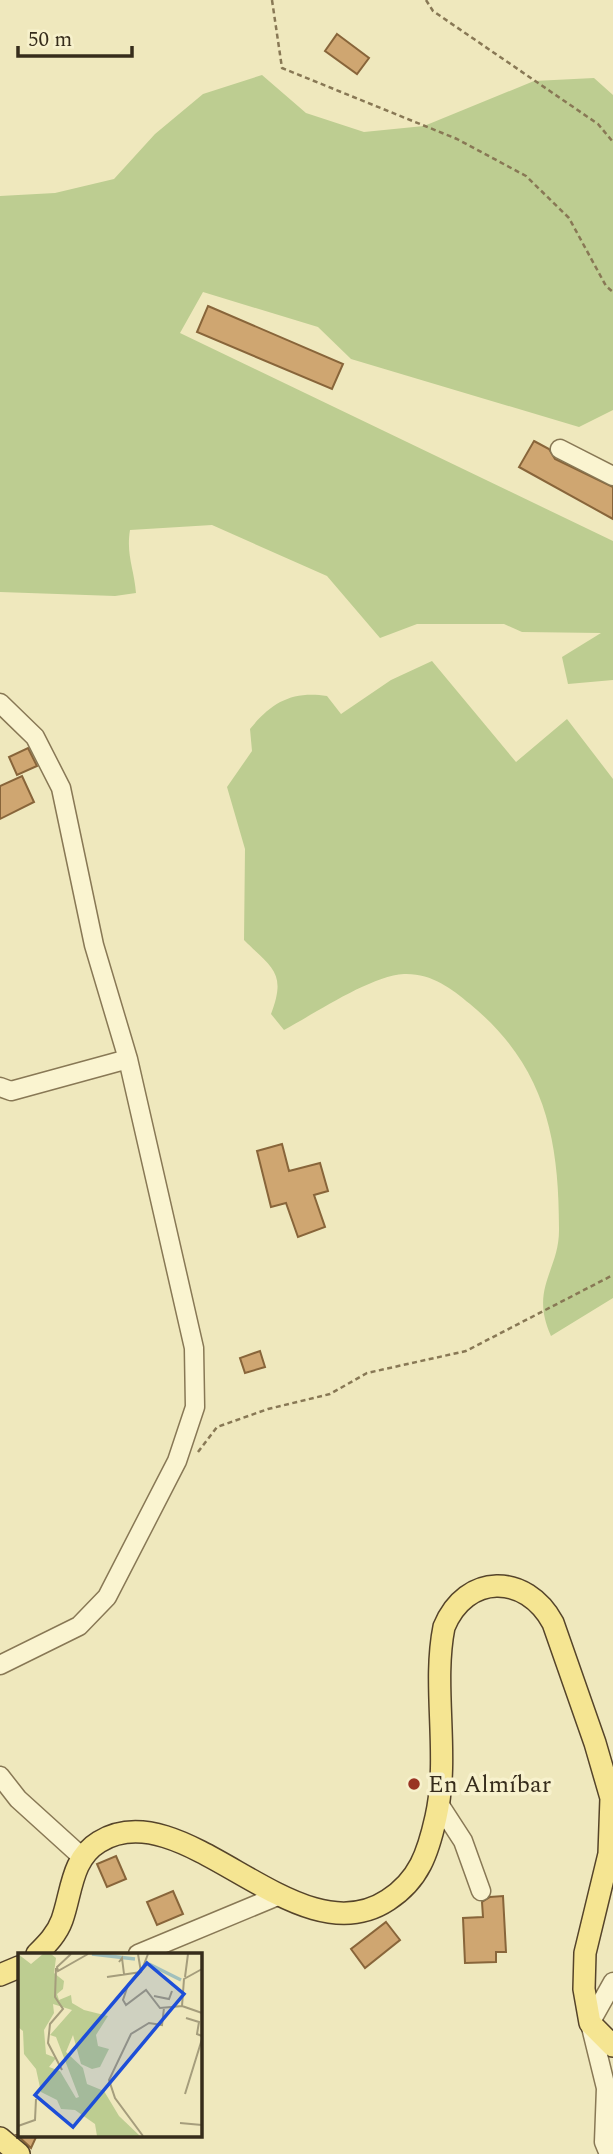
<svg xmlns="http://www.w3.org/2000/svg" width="613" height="2154" font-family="Spectral,serif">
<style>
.green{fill:#bdcd91}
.building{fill:#cfa671;stroke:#88653a;stroke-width:2}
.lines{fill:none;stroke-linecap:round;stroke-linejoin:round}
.minor-casing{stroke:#887855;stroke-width:21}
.major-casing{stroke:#55442a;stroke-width:24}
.path{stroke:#887855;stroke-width:2.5;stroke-dasharray:5 3.5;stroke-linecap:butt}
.minor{stroke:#faf4d0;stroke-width:18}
.major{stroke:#f5e592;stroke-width:21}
.poi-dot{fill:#993423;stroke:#f7f1cc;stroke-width:2.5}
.labels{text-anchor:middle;stroke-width:7;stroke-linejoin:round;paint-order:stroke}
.poi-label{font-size:24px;fill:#362c1b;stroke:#f7f1cc;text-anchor:start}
.inset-river{fill:none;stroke:#a1c0bc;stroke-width:3.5}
.inset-road{fill:none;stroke:#a59d7c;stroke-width:2}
.view{fill:#1d4ed8;fill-opacity:0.15;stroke:#1d4ed8;stroke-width:3.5}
.inset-edge{fill:none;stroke:#362c1b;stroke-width:3.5}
</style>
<rect width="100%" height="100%" fill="#efe8bd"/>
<!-- green -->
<path class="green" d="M262,75L306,113L364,132L424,126L534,81L594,78L613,95V410L579,427L351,359L318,327L203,292L180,333L613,541V680L568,684L562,657L601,633L522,632L504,624H417L380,638L327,576L212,525L130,530C126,555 134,568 136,593L115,596L0,592V196L55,193L114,179L155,134L203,94Z
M432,661L516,762L567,719L613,779V1298L551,1336C529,1287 560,1271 559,1228C559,1136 544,1065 470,1004C451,988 431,973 404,974C370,976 314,1014 284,1030L271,1014C287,972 272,968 244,940L245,849L227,787L252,751L250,729C272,702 292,691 327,696L341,714L391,680Z"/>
<!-- building -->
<path class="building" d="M337,34L369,58L357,74L325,51Z
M208,306L343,364L332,389L197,332Z
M534,441L549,449L555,459L613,487V519L519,467Z
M28,748L37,766L17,775L9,757Z
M22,776L34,802L0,819V786Z
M282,1144L289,1171L320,1163L328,1191L314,1195L325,1227L298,1237L286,1203L271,1207L257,1151Z
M260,1351L265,1367L245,1373L240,1358Z
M116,1856L126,1879L107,1887L97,1864Z
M173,1891L183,1914L157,1925L147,1902Z
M503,1896L506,1952H496V1962L465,1963L463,1918L483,1917L482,1902L490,1897Z
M386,1922L400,1940L365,1968L351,1949Z
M17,2135H37L31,2148Z"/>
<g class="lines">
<!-- minor casing -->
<g class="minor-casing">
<path id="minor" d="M560,449L613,476
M0,703L35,737L61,788L94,945L128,1059L194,1348L195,1407L177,1461L107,1597L79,1626L0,1665
M0,1087L11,1091L128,1059
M0,1776L18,1799L82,1857
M439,1804L463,1841L481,1891
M138,1954L280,1895
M609,2154L604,2142L606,2088L590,2023L613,1982"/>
</g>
<!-- major casing -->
<g class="major-casing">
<path id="major" d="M37,1954C47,1944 57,1934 62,1920C72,1892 71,1859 99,1842C184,1789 296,1961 388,1900C419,1880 428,1853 436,1817C450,1755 432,1687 444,1627C466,1573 526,1573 553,1623L595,1743L611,1798L609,1854L585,1953L584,1989L590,2023L613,2046
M0,1975L19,1967
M0,2138L19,2154"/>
</g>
<!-- path -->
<path class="path" d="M272,0L282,68L457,139L526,176L569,218L606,286L613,292
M426,0L433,11L598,124L613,142
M198,1452L217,1427L268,1409L330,1394L367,1373L466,1351L613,1275"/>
<!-- minor -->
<use href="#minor" class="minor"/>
<!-- major -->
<use href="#major" class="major"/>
</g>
<!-- markers -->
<circle class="poi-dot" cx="414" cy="1784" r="7"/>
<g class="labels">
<!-- poi labels -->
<g class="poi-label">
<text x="428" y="1792">En Almíbar</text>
</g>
</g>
<!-- overview -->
<g transform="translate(18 1953)">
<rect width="184" height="184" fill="#efe8bd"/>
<path d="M0,1L13,11L25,1H33L38,5L36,20L46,28L45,36L39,41L41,47L53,42L54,50L66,57L90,63L78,82L80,93L91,96L82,114L74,116L63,111L55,82L48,99L65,115L69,131L86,138L101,163L122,183H79L77,171L57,157L43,156L39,147L23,139L18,116L6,101L5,78L0,74ZM35,51L54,57L32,82L38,84L61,144L58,145L42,118L31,114L38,105L28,101L26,77L36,60Z" fill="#bdcd91" fill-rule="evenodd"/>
<path class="inset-river" d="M74,1L117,6M131,11L163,27"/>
<path class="inset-road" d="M53,1L39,14L40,18L70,1M120,1L123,19L110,32L105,47L108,52L128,37L142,55L164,53L166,26L184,16M101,9L104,5L106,21M38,15L37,44L45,56L32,71L30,90L44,117M89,24L123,19L130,1M167,24L170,1M136,43L151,46L154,38M164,53L184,60M168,65L181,69L179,81L184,83M167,141L184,86M162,170L184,172M0,173L17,167L18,146M125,183L97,145L91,127L113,81L131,70L144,72L146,55"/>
<path class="view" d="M129,10L166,41L55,174L17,142Z"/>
<rect width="184" height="184" class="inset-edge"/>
</g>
<!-- scale -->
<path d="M18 46v10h114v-10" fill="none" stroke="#362c1b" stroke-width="3.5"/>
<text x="28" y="46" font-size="21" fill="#362c1b" stroke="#f7f1cc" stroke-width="5" paint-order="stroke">50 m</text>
</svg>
